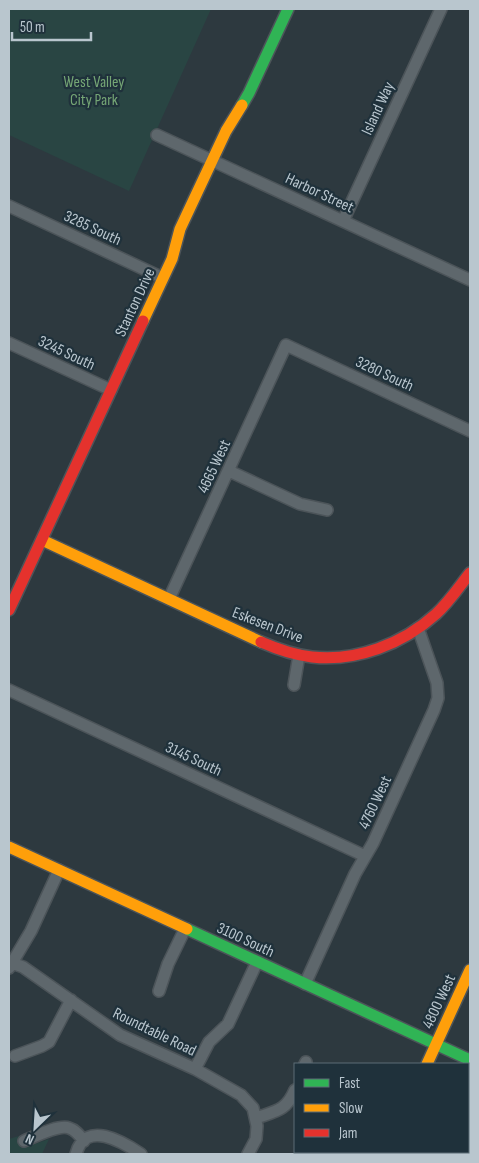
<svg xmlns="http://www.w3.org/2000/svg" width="479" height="1163" font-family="'Sofia Sans Condensed',sans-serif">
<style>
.green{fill:#294543}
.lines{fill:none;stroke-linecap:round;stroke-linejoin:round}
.street-casing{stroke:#4c5459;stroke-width:14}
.fast-casing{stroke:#4c5459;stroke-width:14}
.slow-casing{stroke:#4c5459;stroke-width:14}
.jam-casing{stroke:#4c5459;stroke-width:14}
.street{stroke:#5e676c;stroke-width:11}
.fast{stroke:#30b455;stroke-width:11}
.slow{stroke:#ff9f0a;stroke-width:11}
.jam{stroke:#e5322d;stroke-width:11}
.labels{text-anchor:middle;stroke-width:4.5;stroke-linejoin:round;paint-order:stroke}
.park-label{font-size:16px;fill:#75a675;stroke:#1f313b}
.street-label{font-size:16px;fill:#b9c6ce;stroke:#1f313b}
</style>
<rect width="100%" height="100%" fill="#2d393f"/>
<!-- green -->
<path class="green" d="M9,9H211L129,191L9,135Z
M19,1136L23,1148L49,1139L42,1154H9V1139Z"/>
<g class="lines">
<!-- street casing -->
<g class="street-casing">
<path id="street" d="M157,135L470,280
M9,206L163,278
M343,221L441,9
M9,343L111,390
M229,471L300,504L327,510
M169,599L286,345L470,431
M294,685L299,655
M9,690L365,856
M9,962L23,967L120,1035L195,1069L241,1095L253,1108L257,1126L256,1139L248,1154
M9,968L31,931L59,870
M305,984L355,874L373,843L434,710L438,698L437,683L418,628
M159,991L168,964L185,929
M15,1056L42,1046L49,1042L71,1000
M305,1064L306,1062
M195,1069L209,1042L228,1024L257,962
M256,1118C276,1111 286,1111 295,1090
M24,1141C34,1137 59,1124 69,1128C76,1130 80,1136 84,1141
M76,1154C85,1119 123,1142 141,1154"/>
</g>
<!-- fast casing -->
<g class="fast-casing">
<path id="fast" d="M242,105L249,93L288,9
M187,929L470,1060
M385,1154L386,1152"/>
</g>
<!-- slow casing -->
<g class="slow-casing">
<path id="slow" d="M143,321L172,259L180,229L226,131L242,105
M42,540L261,642
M9,847L187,929
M427,1064L470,970"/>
</g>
<!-- jam casing -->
<g class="jam-casing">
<path id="jam" d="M9,610L143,321
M261,642C277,649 294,655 312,657C356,662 403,644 436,614C449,602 459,587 470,573"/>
</g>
<!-- street -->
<use href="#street" class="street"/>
<!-- fast -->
<use href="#fast" class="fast"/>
<!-- slow -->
<use href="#slow" class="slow"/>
<!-- jam -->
<use href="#jam" class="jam"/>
</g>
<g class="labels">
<!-- park labels -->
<g class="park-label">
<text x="94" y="87">West Valley<tspan x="94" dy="18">City Park</tspan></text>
</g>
<!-- street labels -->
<g class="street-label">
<text transform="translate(377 108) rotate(-65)" y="6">Island Way</text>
<text transform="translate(320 192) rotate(25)" y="6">Harbor Street</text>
<text transform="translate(93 227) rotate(25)" y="6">3285 South</text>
<text transform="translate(134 302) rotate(-65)" y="6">Stanton Drive</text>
<text transform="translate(67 352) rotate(25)" y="6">3245 South</text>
<text transform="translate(385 373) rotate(25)" y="6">3280 South</text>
<text transform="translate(213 466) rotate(-65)" y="6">4665 West</text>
<text transform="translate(268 624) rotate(21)" y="6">Eskesen Drive</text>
<text transform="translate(194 758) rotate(25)" y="6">3145 South</text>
<text transform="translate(374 802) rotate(-65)" y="6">4760 West</text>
<text transform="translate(246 939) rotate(25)" y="6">3100 South</text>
<text transform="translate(438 1001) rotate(-65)" y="6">4800 West</text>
<text transform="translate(155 1031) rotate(26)" y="6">Roundtable Road</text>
</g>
</g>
<!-- border -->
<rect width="479" height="1163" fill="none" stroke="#b9c6ce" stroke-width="20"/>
<!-- legend -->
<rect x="294" y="1063" width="175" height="90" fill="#1f313b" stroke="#5d6d76"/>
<rect x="304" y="1079" width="25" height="8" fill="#30b455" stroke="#5d6d76"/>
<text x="339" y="1088" font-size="15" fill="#b9c6ce">Fast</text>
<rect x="304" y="1104" width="25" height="8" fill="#ff9f0a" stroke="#5d6d76"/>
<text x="339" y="1113" font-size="15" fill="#b9c6ce">Slow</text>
<rect x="304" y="1129" width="25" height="8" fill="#e5322d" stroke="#5d6d76"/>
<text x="339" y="1138" font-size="15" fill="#b9c6ce">Jam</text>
<!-- north arrow -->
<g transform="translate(35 1128) rotate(205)" stroke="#1f313b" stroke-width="4" paint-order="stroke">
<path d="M0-4L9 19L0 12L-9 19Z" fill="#b9c6ce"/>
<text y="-8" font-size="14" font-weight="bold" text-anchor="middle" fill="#b9c6ce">N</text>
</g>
<!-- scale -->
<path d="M12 32v8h79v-8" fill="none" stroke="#b9c6ce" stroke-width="2.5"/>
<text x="20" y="32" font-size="15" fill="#b9c6ce" stroke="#1f313b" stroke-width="4" paint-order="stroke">50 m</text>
</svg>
